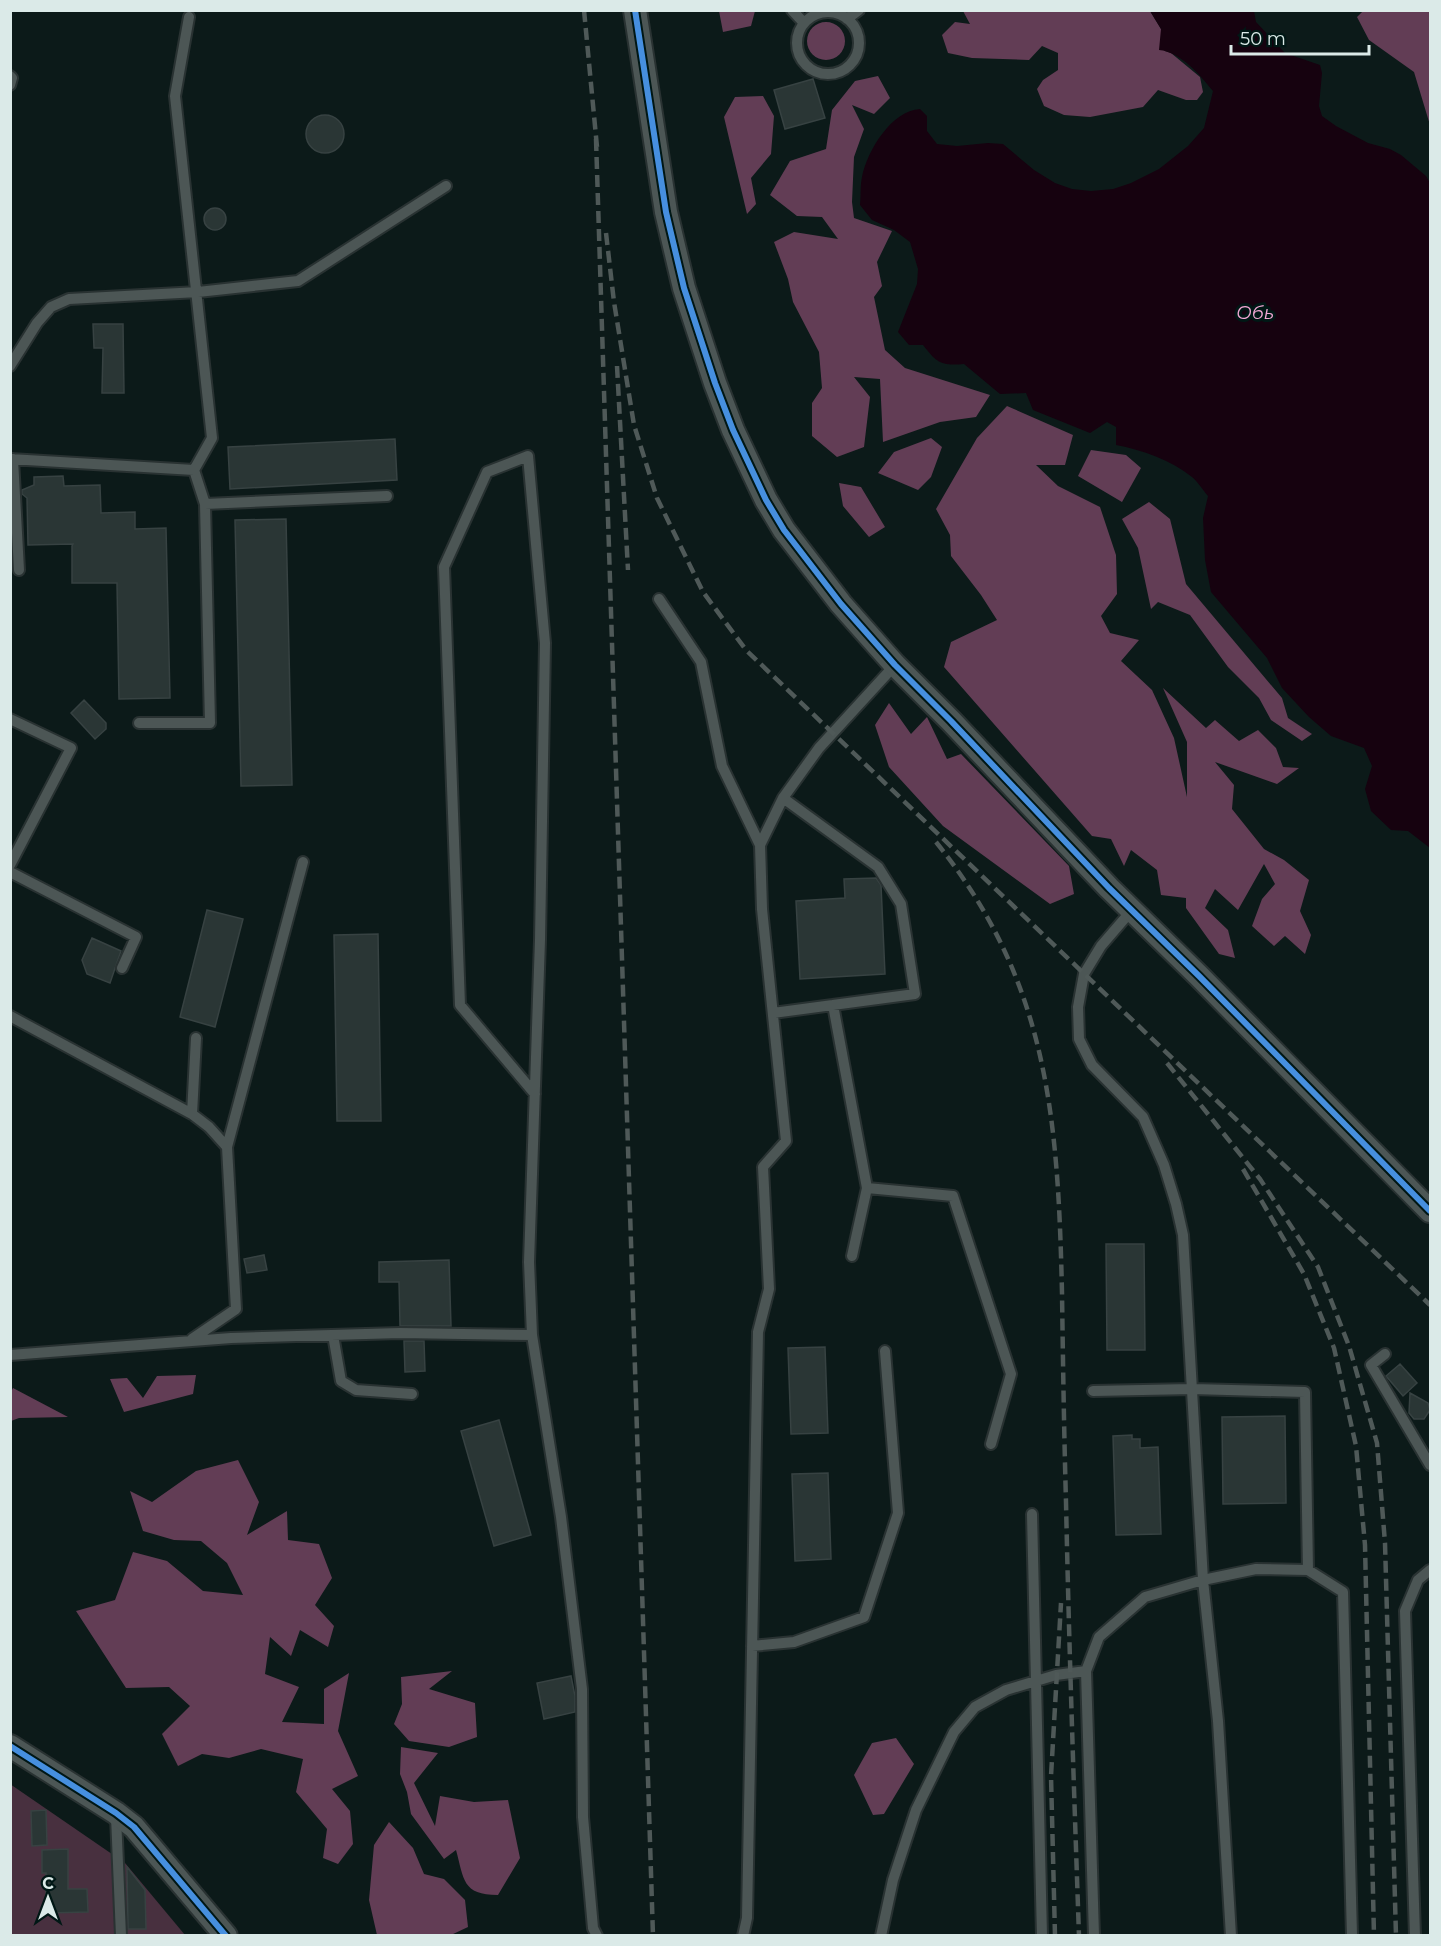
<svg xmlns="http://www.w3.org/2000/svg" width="1441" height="1946" font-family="Montserrat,sans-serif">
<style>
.green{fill:#48303f}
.forest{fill:#623d55}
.water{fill:#16020f}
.building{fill:#2a3635;stroke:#374242;stroke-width:1.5}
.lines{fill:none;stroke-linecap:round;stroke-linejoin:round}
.service-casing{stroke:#293232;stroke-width:14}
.minor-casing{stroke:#293232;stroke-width:26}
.service{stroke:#4c5655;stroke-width:10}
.minor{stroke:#4c5655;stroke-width:22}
.rail{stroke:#4f5958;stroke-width:4.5;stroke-dasharray:12 6;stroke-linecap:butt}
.cycleway-casing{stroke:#001715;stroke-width:10}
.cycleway{stroke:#468fdf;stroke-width:6}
.labels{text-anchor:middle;stroke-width:6;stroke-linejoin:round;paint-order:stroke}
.water-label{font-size:18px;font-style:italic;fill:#f2a8d5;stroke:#001715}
</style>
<rect width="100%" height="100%" fill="#0c1a19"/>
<!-- green -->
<path class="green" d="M10,1784L125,1863L185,1935H11Z"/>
<!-- forest -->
<path class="forest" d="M719,11V10L755,11L751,26L723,32Z
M963,11H1150L1161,29L1165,51L1171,53L1200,77L1203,92L1197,100H1186L1158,90L1143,107L1090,117L1064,115L1044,106L1037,89L1043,80L1058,70V53L1042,46L1029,60L972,58L948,53L942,35L955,22L970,24Z
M1363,11H1430V125L1414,72L1369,40L1357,17Z
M807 41a19 19 0 1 1 38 0a19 19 0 1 1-38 0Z
M878,76L890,98L874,114L852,105L864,129L854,157L852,202L854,218L892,231L877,262L882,286L874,297L885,350L905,368L990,395L976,417L940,422L883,442L880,379L854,377L870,397L864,447L837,457L812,436V403L822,388L819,352L793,302L788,279L774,242L794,232L838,239L822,217L797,216L770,195L790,161L826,149L832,110L855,81Z
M763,96L774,116L771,154L751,178L756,204L747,214L724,117L735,97Z
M1007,406L1073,435L1065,465H1036L1058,486L1100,507L1116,555L1117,594L1101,616L1110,633L1139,640L1121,661L1152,690L1174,738L1187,797V742L1163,688L1206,728L1215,720L1239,741L1258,730L1276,748L1283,767L1299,768L1277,784L1215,762L1234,785L1232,809L1264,849L1284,860L1309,880L1300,911L1311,935L1305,954L1285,936L1274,946L1252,926L1262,899L1275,884L1264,864L1238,910L1215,889L1205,908L1228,930L1235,958L1219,954L1186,908V898L1161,895L1157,870L1131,850L1124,866L1111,839L1092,836L944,667L951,642L997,620L981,595L951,556L950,535L936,509L977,438Z
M931,438L942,447L931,477L918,490L878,473L894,452Z
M1091,450L1126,455L1141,468L1122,502L1078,476Z
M839,483L861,487L885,527L869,537L843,506Z
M1149,502L1170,519L1186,584L1282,698L1288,718L1312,734L1302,741L1271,720L1259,698L1228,667L1190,615L1158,602L1151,609L1138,548L1122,519Z
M889,703L911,734L927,717L947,759L961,754L1069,866L1074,894L1050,904L943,826L889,767L875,725Z
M196,1375L193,1394L124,1412L110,1379L127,1378L143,1398L157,1376Z
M13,1388L68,1417L19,1418L11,1421V1392Z
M238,1460L259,1502L247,1535L287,1511L288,1540L319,1544L332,1578L315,1605L334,1626L328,1647L300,1630L291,1656L270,1637L265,1674L299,1687L282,1722L324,1724V1689L349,1673L338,1731L358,1776L332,1789L350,1811L353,1844L338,1864L323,1858L327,1829L296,1792L303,1759L261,1749L229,1758L202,1754L178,1766L162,1734L190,1706L169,1687L126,1688L76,1611L115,1600L133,1552L167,1561L203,1591L243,1595L227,1563L201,1541L174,1540L143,1531L130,1491L152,1502L196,1471Z
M452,1671L429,1689L475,1703L477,1737L449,1747L409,1741L394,1724L402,1704L401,1677Z
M896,1738L914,1764L884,1814L873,1815L854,1775L872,1743Z
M401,1747L438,1753L414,1783L435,1826L440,1796L474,1802L508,1800L520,1858L498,1895C462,1895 464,1879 456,1850L444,1859L411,1814L407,1792L400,1774Z
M389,1822L413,1848L424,1874L444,1879L465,1900L468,1927L451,1935H377L369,1900L374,1845Z"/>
<!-- water -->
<path class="water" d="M1150,11H1254L1256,22L1285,53L1320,65L1322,73L1319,106L1322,116L1336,126L1368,143L1390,149L1401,155L1426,176L1430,183V848L1408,831L1391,830L1371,811L1365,789L1372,766L1364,748L1331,736L1309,717L1282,688L1267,658L1211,592L1205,560L1203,518L1208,496C1203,490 1198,482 1192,477C1171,460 1142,450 1116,445V427L1107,422L1090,433L1033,410L1026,393L1000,394L964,364C941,366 937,363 923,345H909L898,332L917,284L918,269L910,242L894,230L872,220L860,205C861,196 860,186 862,177C867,151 892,110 920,109L927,116V131L937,144L957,146L988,143L1003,144L1034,170L1055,183L1072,189L1091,191L1113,189L1131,183L1159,169L1188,146L1204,128L1213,91C1200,75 1181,52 1159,50L1161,29Z"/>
<!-- building -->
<path class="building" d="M813,79L825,118L785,129L774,90Z
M306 134a19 19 0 1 1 38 0a19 19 0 1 1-38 0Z
M204 219a11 11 0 1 1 22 0a11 11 0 1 1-22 0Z
M93,324H123L124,393H102L103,348H94Z
M395,439L397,480L230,489L228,447Z
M63,476L64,486L100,485L101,513L135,512V529L166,528L170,698L119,699L117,583H72V546L73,544L28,545L27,498L22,494V490L34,485V477Z
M286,519L292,785L241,786L235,520Z
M84,700L106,723V729L95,739L71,713Z
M876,878L881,885L885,974L800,979L796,901L845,898L844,879Z
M207,910L243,919L215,1027L180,1017Z
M378,934L381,1121H337L334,935Z
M92,938L121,951L110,983L87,974L82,960Z
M1106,1244H1144L1145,1350H1107Z
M264,1255L267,1270L247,1273L244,1259Z
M449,1260L451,1326H400L399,1282H379V1262Z
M404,1341H424L425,1371L405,1372Z
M825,1347L828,1433L791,1434L788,1348Z
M1400,1364L1417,1383L1403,1396L1386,1376Z
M1410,1393L1428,1403L1430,1410L1424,1419H1414L1409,1413Z
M1285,1416L1286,1503L1223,1504L1222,1417Z
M499,1420L531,1535L494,1546L461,1431Z
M1132,1435V1439H1140V1448L1158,1447L1161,1534L1116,1535L1113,1436Z
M828,1473L831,1559L795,1561L792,1474Z
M571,1676L575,1696V1712L544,1719L537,1683Z
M46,1810L47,1845L32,1846L31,1811Z
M68,1849V1889H87L88,1912L46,1913V1873H42V1850Z
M127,1867L145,1890L146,1929H128Z"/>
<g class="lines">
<!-- service casing -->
<g class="service-casing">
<path id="service" d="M792,10L804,23
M797 43a31 31 0 1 1 62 0a31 31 0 1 1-62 0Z
M189,17L175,96L212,438L194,470
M847,19L859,10
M10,76L12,78L10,85
M10,366L37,323L51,307L69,299L198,292L298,281L446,186
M10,459L194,470L205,504L210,723H139
M13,459L19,570
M205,504L387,496
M659,599L701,662L722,766L760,845
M10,719L71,748L10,865
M10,872L136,937L122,968
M1132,910L1101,946L1084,974L1078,1007L1079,1039L1092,1065L1143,1117L1164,1165L1176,1204L1183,1235L1203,1580L1218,1721L1231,1936
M833,1005L867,1188L852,1256
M773,1013L915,994L901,904L878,867L783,798
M10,1016L192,1114L209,1127L227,1147
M535,1094L460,1005L444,567L487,472L528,456L545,643L540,940L529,1262L532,1335L561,1517L582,1689L583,1817L593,1928L597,1936
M192,1114L196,1038
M867,1188L953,1196L1011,1374L991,1444
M333,1335L341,1381L356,1390L412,1394
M192,1339L236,1309L227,1147L303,862
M1385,1354L1371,1365L1430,1465
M10,1355L231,1338L400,1333L532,1335
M1093,1391L1192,1389L1305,1392L1308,1570
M1032,1514L1042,1936
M752,1646L794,1642L864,1617L898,1513L885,1351
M116,1816L121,1936
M743,1936L747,1918L758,1332L769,1289L763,1167L786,1141L762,909L760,845L783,798L819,748L895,665
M881,1936L893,1880L916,1810L954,1732L975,1707L1006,1690L1056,1675L1086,1671
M1094,1936L1086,1671L1099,1637L1145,1597L1203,1580L1256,1569L1308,1570L1343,1592L1352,1936
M1415,1936L1405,1611L1418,1580L1430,1570"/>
</g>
<!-- minor casing -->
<g class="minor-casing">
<path id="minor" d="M635,10L666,212L684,288L715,383L733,430L766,500L784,530L841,604L895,665L951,721L1109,888L1199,976L1430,1211
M10,1746L116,1813L134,1827L226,1936"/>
</g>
<!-- service -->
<use href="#service" class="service"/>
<!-- minor -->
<use href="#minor" class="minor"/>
<!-- rail -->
<path class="rail" d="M584,10L597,147
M596,139L653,1936
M606,233L614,302L634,425L657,498L703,592L746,650L1430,1305
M617,366L628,570
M936,842C1049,982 1058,1120 1062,1293C1063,1363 1064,1432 1066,1502C1069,1646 1074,1791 1079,1936
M1167,1063L1260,1179L1318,1267L1349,1346L1377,1443L1385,1543L1396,1936
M1243,1169L1304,1274L1334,1348L1356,1446L1365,1545L1374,1936
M1055,1936L1051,1776L1061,1603"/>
<!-- cycleway casing -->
<g class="cycleway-casing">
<path id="cycleway" d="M635,10L666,212L684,288L715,383L733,430L766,500L784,530L841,604L895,665L951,721L1109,888L1199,976L1430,1211
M10,1746L116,1813L134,1827L226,1936"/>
</g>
<!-- cycleway -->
<use href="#cycleway" class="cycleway"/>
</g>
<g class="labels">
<!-- water labels -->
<g class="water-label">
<text x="1255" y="319">Обь</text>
</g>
</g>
<!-- border -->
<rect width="1441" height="1946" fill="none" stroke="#dbeae8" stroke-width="24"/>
<!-- north arrow -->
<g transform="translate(48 1898)" stroke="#001715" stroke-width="4.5" paint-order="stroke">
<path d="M0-4.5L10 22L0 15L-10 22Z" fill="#dbeae8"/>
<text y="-9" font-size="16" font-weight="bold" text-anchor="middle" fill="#dbeae8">С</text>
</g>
<!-- scale -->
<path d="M1231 45v9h138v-9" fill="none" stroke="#dbeae8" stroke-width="3"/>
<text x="1240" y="45" font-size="18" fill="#dbeae8" stroke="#001715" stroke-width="4.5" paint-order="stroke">50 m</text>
</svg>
